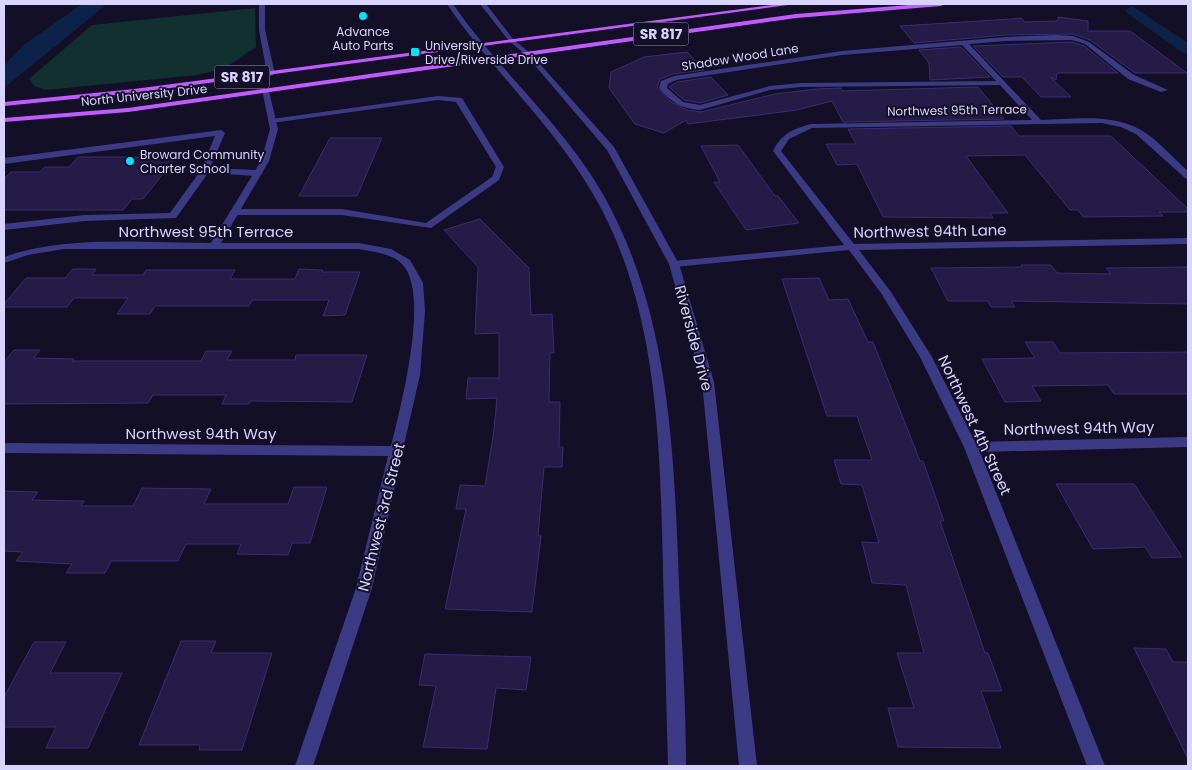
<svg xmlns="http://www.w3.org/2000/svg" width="1192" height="770" viewBox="0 0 1192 770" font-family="Poppins,sans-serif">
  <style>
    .green { fill: #12302f }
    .water { fill: #0c2248 }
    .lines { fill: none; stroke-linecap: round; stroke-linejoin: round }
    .canal { fill: #0c2248; fill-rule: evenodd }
    .building { fill: #241b47; stroke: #3b2d73 }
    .service { fill: #3d3a85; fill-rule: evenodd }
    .minor { fill: #3d3a85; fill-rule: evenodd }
    .tertiary { fill: #3d3a85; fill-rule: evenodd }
    .primary { fill: #c25bff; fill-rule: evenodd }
    .poi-dot { fill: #00e5ff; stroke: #130f26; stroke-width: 2 }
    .labels { text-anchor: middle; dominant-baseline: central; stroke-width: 4; stroke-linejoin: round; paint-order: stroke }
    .far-poi-label { font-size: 12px; fill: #d9d4ff; stroke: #130f26; text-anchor: start }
    .far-street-label { font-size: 12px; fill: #d9d4ff; stroke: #130f26 }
    .shield { fill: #130f26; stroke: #9e99be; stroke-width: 1 }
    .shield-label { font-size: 14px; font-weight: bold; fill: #d9d4ff }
    .street-label { font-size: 15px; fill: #d9d4ff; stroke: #130f26 }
  </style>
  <rect width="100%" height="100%" fill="#130f26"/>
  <polygon class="green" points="255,8 256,47 223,69 197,75 46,90 34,86 29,79 92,25"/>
  <polygon class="water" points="82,4 107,4 4,88 4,65 25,44"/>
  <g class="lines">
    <polygon class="canal" points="1132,6 1188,43 1188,54 1183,53 1127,13 1125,10"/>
  </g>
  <g class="building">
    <polygon points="1058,17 1088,21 1088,31 1130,31 1187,73 1135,73 1090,40 1073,34 1006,35 914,43 900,26 1011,19 1021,18 1025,22 1058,21"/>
    <polygon points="1072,42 1084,46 1118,73 1057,73 1056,80 1050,77 1071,97 1041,97 1022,77 1003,77 973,46"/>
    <polygon points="961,47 990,77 930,80 929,63 919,50"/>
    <polygon points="687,52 704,70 673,74 660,79 657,87 671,102 687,110 701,112 775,94 817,89 841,88 842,91 978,87 1004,119 843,122 832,101 797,110 688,124 686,120 664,133 635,124 609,88 611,72 644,57"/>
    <polygon points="711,77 728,95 700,103 684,100 669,87 677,82"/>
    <polygon points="1011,126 1019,136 1111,136 1188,209 1188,212 1159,212 1163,216 1083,217 1078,210 1070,210 1025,155 966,156 1008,213 990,213 993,218 883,217 857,164 837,165 826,144 856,144 848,129"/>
    <polygon points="330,138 382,138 357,196 299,196"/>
    <polygon points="738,145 775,196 778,196 799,223 746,230 714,182 720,182 701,146"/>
    <polygon points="143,155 178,155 143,199 132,199 123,210 4,210 4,179 11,172 40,172 45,167 69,167 78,157 141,157"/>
    <polygon points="480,219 529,268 531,315 552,314 554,353 550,353 549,402 560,402 559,447 563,447 562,467 544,467 538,536 541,536 532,612 445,609 466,509 456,509 460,485 485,486 494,430 497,398 466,399 468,378 499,378 499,333 475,334 478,267 444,230"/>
    <polygon points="1021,265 1051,265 1057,273 1111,274 1106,268 1188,267 1188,304 1011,301 1015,307 991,307 988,301 948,301 931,268 1022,267"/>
    <polygon points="73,269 96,269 92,275 143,275 146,270 235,270 230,279 295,279 299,269 323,270 322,272 360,272 345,315 323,316 329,300 252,300 249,306 155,306 150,314 117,314 128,298 74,298 67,307 4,307 4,304 26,278 65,278"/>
    <polygon points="819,278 829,300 848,299 868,342 873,342 920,461 923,461 944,521 940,521 985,653 988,653 1002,691 981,691 1001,748 898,747 888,708 914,708 897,653 924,653 906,585 872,583 862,542 879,543 862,485 841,484 834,460 872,460 857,416 827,416 782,279"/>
    <polygon points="1025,342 1053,342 1060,353 1188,352 1188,394 1114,394 1108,385 1032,386 1041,401 1005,402 982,359 1035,358"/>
    <polygon points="14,350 40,350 33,358 74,359 72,361 201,361 206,351 232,351 227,360 295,360 296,355 367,355 352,402 251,401 249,404 222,404 226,395 153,395 148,403 4,404 4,362"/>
    <polygon points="1056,484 1134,484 1182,557 1152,558 1145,547 1093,549"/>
    <polygon points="294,487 327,487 310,543 292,543 288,555 237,554 241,544 186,544 178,561 111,561 105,573 66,573 72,564 16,561 23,552 4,551 4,491 38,492 32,500 84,501 81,506 133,506 142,488 211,489 204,504 288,504"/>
    <polygon points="181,641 216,641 211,653 272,653 242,750 199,750 200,745 139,745"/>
    <polygon points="34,642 66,642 50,673 122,673 88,748 46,748 56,727 4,727 4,697"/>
    <polygon points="1134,648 1166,649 1173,662 1188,662 1188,759"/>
    <polygon points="425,654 531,657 526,690 496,688 487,749 423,747 436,686 419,685"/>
  </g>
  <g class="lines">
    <g class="service">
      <polygon points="259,4 265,4 265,30 275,74 271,76 267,74 259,30"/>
      <polygon points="438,96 462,98 504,167 499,180 431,228 342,215 234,215 229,212 234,209 342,209 426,223 492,177 496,167 456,102 438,100 272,123 268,121 272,119"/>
      <polygon points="221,130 225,133 210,168 258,170 263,173 258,176 208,173 176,218 85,221 4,230 4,224 85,215 170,213 201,170 215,136 4,164 4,158"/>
    </g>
    <g class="minor">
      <path d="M1057,35L1073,36L1089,42L1134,75L1168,90L1161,92L1128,79L1085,44L1072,40L1006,41L969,44L1041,120C1073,119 1112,113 1141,130C1158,140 1173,158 1188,171V179L1185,178L1136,134L1121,127L1102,123L812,128L789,139L781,151L854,244L1188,238V244L859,250L891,292L932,357L975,442L1188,437V447L980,452L1105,766H1087L964,447L920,357L881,293L849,250L674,267L669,264L674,261L844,245L773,151C780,135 794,128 811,124L1032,120L1000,85L801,87L770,90L700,110C681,109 671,102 659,88L661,81L674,76L842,51L1006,37ZM962,45L996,81L801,83L770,86L700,105L683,102L667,88L668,84L676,80L842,55Z"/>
      <path d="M262,89L269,91L278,129L269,161L221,243H359L391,249L410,260L423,283L425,311L420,375L403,449L405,451L402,455L372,588L313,766H295L356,588L388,456L4,453V443L391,446C400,409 431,293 402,264C391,253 373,252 359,249H64L28,255L4,263V257C64,235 146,243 211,243L261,161L270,129Z"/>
    </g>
    <g class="tertiary">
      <path d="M447,4H453C499,71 564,125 604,196C670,314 674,452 679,584C682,644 686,705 686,766H668C666,701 665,636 663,572C660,446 659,306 593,194C553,124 491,70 447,4Z"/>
      <polygon points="480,4 486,4 513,39 530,53 614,147 679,264 714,382 757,766 739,766 702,382 669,264 607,150 526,55 509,41"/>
    </g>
    <g class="primary">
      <polygon points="780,4 795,4 134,93 4,106 4,102 134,89"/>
      <polygon points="921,4 944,4 941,6 796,18 128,112 4,122 4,118 128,108 796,14"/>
    </g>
  </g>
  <g class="poi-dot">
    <circle cx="363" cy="16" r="5"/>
    <rect x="410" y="47" width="10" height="10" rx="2.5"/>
    <circle cx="130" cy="161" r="5"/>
  </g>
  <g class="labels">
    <g class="far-poi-label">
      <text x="363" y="31" text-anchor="middle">Advance<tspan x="363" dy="14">Auto Parts</tspan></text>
      <text x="425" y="45">University<tspan x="425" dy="14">Drive/Riverside Drive</tspan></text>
      <text x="140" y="154">Broward Community<tspan x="140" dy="14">Charter School</tspan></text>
    </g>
    <g class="far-street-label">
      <text transform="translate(740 57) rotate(-9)">Shadow Wood Lane</text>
      <text transform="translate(144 95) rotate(-6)">North University Drive</text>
      <text transform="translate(957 110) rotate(-1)">Northwest 95th Terrace</text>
    </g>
    <g class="shield">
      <rect x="633.5" y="22.5" width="55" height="23" rx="4"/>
      <rect x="214.5" y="65.5" width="55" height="23" rx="4"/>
    </g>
    <g class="shield-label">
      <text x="661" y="34">SR 817</text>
      <text x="242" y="77">SR 817</text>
    </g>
    <g class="street-label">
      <text x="206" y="231">Northwest 95th Terrace</text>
      <text transform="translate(930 231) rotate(-1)">Northwest 94th Lane</text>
      <text transform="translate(694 338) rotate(75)">Riverside Drive</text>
      <text transform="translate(975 425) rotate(65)">Northwest 4th Street</text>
      <text transform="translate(1079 428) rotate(-1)">Northwest 94th Way</text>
      <text x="201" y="433">Northwest 94th Way</text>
      <text transform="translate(381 517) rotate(-76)">Northwest 3rd Street</text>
    </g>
  </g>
  <rect width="1192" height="770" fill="none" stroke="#d9d4ff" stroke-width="10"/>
</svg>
